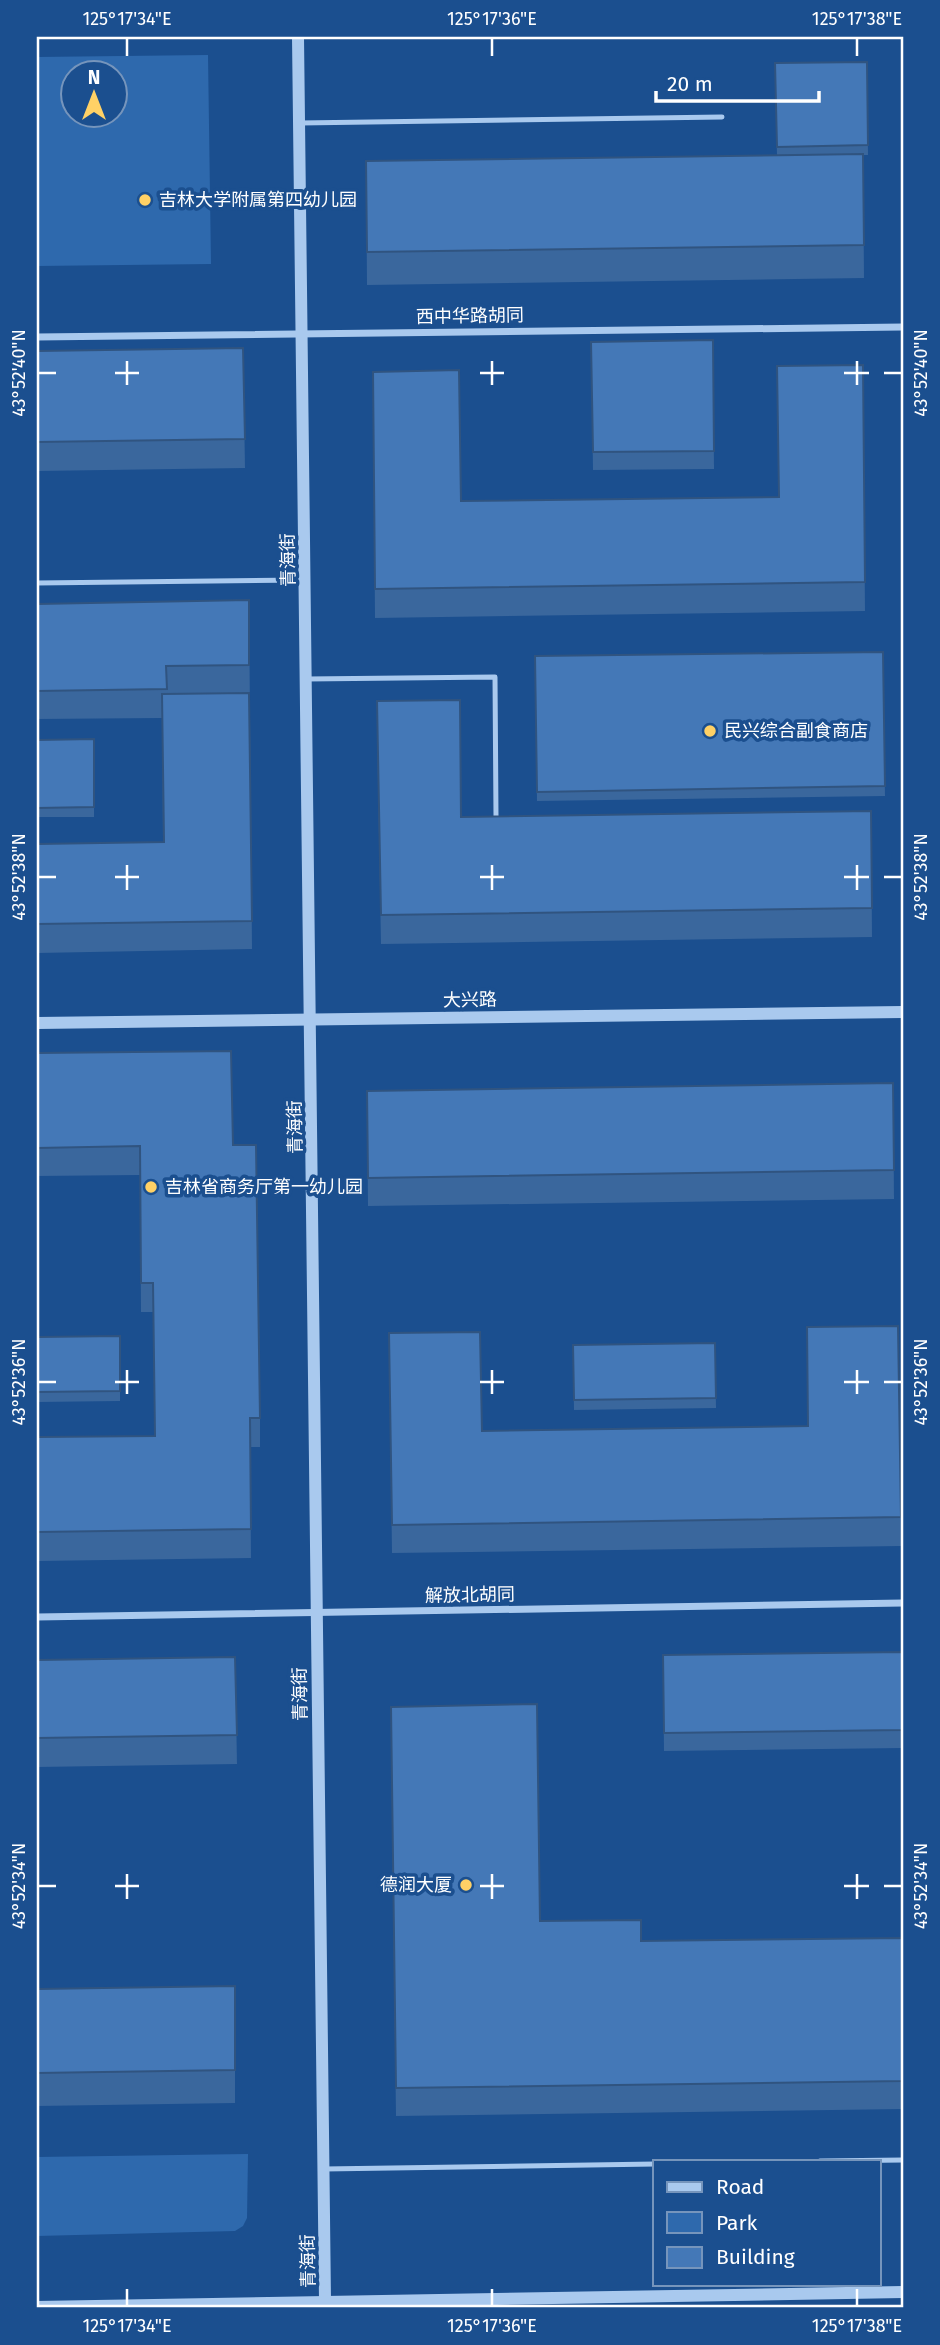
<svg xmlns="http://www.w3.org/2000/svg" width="940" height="2345" viewBox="0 0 940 2345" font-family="'Fira Sans','Noto Sans SC',sans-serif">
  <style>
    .green { fill: #2e69ad; fill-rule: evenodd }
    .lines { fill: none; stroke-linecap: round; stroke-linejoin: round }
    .service { stroke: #a9c9ee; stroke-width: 5 }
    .minor { stroke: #a9c9ee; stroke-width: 7 }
    .tertiary { stroke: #a9c9ee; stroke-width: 12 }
    .wall { fill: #3a679d }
    .building { fill: #4478b7; stroke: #305480; stroke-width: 2 }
    .ticks { fill: none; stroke: #fff; stroke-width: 2.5 }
    .poi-dot { fill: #ffd166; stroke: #1b4f8f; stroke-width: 2.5 }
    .labels { text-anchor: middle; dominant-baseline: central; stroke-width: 7; stroke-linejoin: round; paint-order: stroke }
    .poi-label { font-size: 18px; fill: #fff; stroke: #1b4f8f; text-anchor: start }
    .street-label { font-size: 18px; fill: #fff; stroke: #1b4f8f }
    .neatline { fill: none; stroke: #fff; stroke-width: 2.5 }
    .ticks-label { font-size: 18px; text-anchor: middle; fill: #fff }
  </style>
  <rect width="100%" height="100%" fill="#1b4f8f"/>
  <g class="green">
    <path d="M208,55L211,264L37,266V57ZM74,74H116V116H74Z"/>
    <polygon points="248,2154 247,2218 243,2226 235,2231 37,2236 37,2157"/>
  </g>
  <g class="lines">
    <g class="service">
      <polyline points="300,123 722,117"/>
      <polyline points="37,583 303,580"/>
      <polyline points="307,679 495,677 496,816"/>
      <polyline points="820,2161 903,2160"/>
      <polyline points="324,2169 655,2164"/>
    </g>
    <g class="minor">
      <polyline points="37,337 903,327"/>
      <polyline points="37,1617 903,1603"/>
    </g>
    <g class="tertiary">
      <polyline points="298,37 325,2300"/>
      <polyline points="37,1023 903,1012"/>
      <polyline points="37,2307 903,2292"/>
    </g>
  </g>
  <g class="wall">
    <polygon points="867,62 868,155 863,155 864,278 367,285 366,161 777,156 775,63"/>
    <polygon points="713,340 714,469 593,470 591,342"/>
    <polygon points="243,348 245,468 37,471 37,351"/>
    <polygon points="863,365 865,611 375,618 373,372 461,501 779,497"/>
    <polygon points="249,600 252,949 37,953 37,844 163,842 162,718 37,719 37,604"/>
    <polygon points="883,652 885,796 537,801 535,656"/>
    <polygon points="377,730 461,817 871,811 872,937 381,944"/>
    <polygon points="94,739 94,817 37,817 37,740"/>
    <polygon points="37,1053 233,1145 260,1418 260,1447 250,1447 251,1558 37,1561 37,1437 155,1436 153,1312 141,1312 140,1175 37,1176"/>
    <polygon points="893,1083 894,1199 368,1206 367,1091"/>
    <polygon points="898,1326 901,1546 392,1553 389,1333 482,1431 808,1426"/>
    <polygon points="120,1336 120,1401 37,1402 37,1337"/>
    <polygon points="715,1343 716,1408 574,1410 573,1345"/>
    <polygon points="903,1652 903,1748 664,1751 663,1655"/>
    <polygon points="235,1657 237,1764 37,1767 37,1660"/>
    <polygon points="391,1736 540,1921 641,1941 903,1938 903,2109 396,2116"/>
    <polygon points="235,1986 235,2103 37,2106 37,1989"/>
  </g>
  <g class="building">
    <polygon points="867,62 868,145 777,147 775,63"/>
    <polygon points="863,154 864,245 367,252 366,161"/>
    <polygon points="713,340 714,451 593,452 591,342"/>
    <polygon points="243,348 245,439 37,442 37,351"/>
    <polygon points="863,365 865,582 375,589 373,372 459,370 461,501 779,497 777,366"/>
    <polygon points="249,600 249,665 166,666 167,689 37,691 37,604"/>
    <polygon points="883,652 885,786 537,792 535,656"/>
    <polygon points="249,693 252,921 37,924 37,844 164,842 162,694"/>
    <polygon points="460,700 461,817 871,811 872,908 381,915 377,701"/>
    <polygon points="94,739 94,807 37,808 37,740"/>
    <polygon points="231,1051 233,1145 256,1145 260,1418 250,1418 251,1529 37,1532 37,1437 155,1436 153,1283 141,1283 140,1146 37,1148 37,1053"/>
    <polygon points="893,1083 894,1170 368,1178 367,1091"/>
    <polygon points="898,1326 901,1517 392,1525 389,1333 480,1332 482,1431 808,1426 807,1327"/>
    <polygon points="120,1336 120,1391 37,1392 37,1337"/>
    <polygon points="715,1343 716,1398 574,1400 573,1345"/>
    <polygon points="903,1652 903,1730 664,1733 663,1655"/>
    <polygon points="235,1657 237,1735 37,1738 37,1660"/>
    <polygon points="537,1704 540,1921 641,1920 641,1941 903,1938 903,2081 396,2088 391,1707"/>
    <polygon points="235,1986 235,2070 37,2073 37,1989"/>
  </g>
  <path class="ticks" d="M127,38V56M492,38V56M857,38V56M127,361V385M492,361V385M857,361V385M38,373H56M115,373H139M480,373H504M844,373H869M884,373H902M127,865V890M492,865V890M857,865V890M38,877H56M115,877H139M480,877H504M844,877H869M884,877H902M127,1370V1394M492,1370V1394M857,1370V1394M38,1382H56M115,1382H139M480,1382H504M844,1382H869M884,1382H902M127,1874V1899M492,1874V1899M857,1874V1899M38,1886H56M115,1886H139M480,1886H504M844,1886H869M884,1886H902M127,2289V2306M492,2289V2306M857,2289V2306"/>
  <g class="poi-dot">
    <circle cx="145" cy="200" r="7"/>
    <circle cx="710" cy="731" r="7"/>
    <circle cx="151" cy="1187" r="7"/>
    <circle cx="466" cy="1885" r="7"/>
  </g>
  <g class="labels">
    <g class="poi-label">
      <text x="159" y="200">吉林大学附属第四幼儿园</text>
      <text x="724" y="731">民兴综合副食商店</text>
      <text x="165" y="1187">吉林省商务厅第一幼儿园</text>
      <text x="452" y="1885" text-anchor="end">德润大厦</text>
    </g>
    <g class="street-label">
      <text transform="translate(470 316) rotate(-1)">西中华路胡同</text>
      <text transform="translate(288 560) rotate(-91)">青海街</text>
      <text transform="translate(470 1000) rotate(-1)">大兴路</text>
      <text transform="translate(295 1127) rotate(-91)">青海街</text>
      <text transform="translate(470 1595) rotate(-1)">解放北胡同</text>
      <text transform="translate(300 1694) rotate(-91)">青海街</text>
      <text transform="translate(308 2261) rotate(-91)">青海街</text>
    </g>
  </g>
  <rect width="940" height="2345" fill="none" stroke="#1b4f8f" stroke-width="77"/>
  <rect x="653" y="2160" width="228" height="126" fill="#1b4f8f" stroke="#7695bc" stroke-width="2"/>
  <rect x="667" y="2182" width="35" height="10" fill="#a9c9ee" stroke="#7695bc" stroke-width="2"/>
  <text x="716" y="2194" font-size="21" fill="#ffffff">Road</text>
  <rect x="667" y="2212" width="35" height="21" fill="#2e69ad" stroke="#7695bc" stroke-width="2"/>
  <text x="716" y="2230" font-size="21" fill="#ffffff">Park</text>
  <rect x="667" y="2247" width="35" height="21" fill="#4478b7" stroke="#7695bc" stroke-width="2"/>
  <text x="716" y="2264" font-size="21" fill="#ffffff">Building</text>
  <g transform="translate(94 94)"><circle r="33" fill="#1b4f8f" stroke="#7695bc" stroke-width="2"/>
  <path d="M0-5L12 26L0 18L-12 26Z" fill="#ffd166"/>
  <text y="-10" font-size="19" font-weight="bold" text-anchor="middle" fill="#ffffff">N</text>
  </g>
  <path d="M656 91v10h163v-10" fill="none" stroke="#ffffff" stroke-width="3.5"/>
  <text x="667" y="91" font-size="21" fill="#ffffff" stroke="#1b4f8f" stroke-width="5" paint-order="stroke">20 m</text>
  <rect x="38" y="38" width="864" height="2268" class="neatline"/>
  <g class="ticks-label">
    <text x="127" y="25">125°17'34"E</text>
    <text x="492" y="25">125°17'36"E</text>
    <text x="857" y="25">125°17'38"E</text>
    <text transform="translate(19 373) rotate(-90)" y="6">43°52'40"N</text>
    <text transform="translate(921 373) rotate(-90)" y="6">43°52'40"N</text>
    <text transform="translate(19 877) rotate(-90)" y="6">43°52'38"N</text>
    <text transform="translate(921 877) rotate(-90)" y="6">43°52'38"N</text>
    <text transform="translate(19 1382) rotate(-90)" y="6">43°52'36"N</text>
    <text transform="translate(921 1382) rotate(-90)" y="6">43°52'36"N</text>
    <text transform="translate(19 1886) rotate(-90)" y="6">43°52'34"N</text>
    <text transform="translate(921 1886) rotate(-90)" y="6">43°52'34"N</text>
    <text x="127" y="2332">125°17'34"E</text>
    <text x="492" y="2332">125°17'36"E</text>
    <text x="857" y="2332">125°17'38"E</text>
  </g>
</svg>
